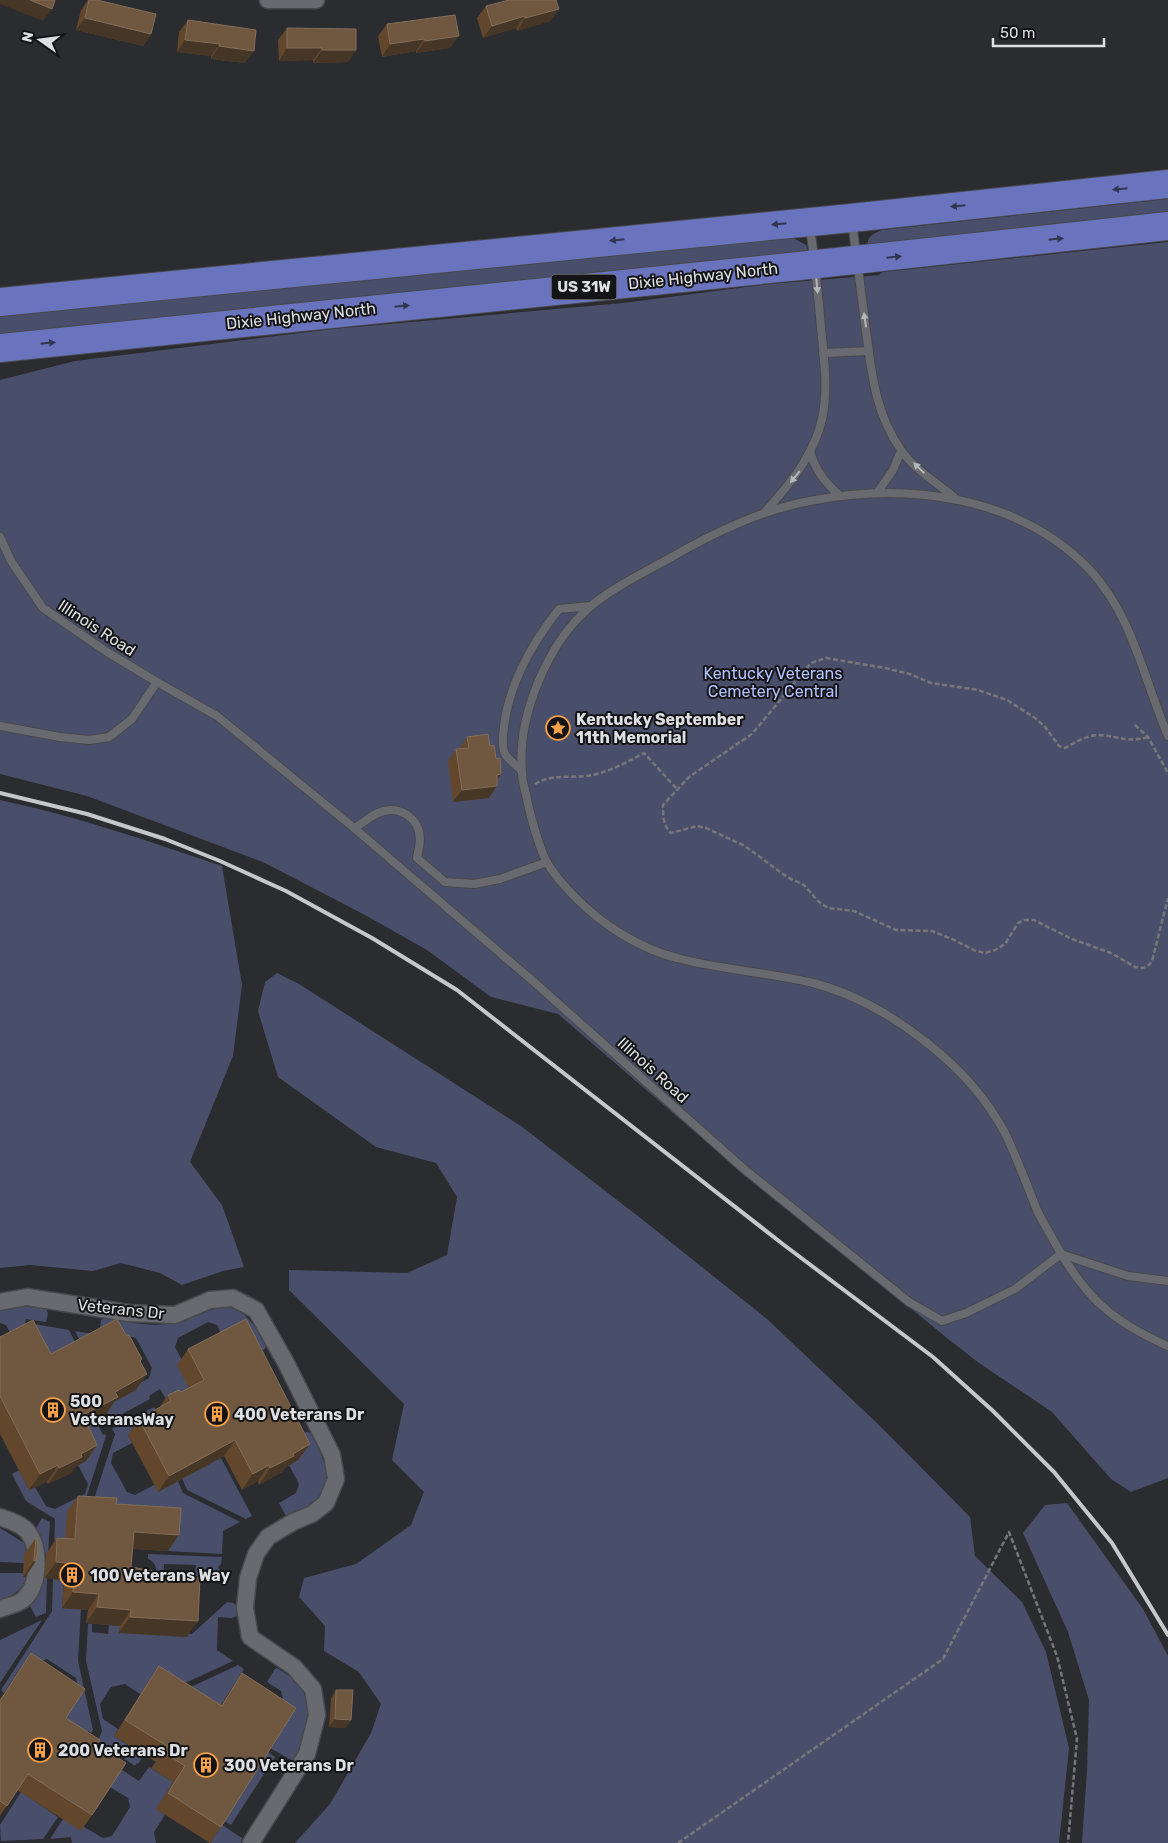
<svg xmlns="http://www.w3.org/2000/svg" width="1168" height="1843" viewBox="0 0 1168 1843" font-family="Rubik,sans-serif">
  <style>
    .green { fill: #494f6a }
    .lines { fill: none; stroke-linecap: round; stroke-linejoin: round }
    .service-casing { stroke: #48494d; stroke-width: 10 }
    .minor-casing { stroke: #48494d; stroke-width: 19 }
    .trunk-casing { stroke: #48494d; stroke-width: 30 }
    .path { stroke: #76777b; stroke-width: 2.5; stroke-dasharray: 5 2.5; stroke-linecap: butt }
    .service { stroke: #696a70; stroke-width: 8 }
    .minor { stroke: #696a70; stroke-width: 16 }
    .trunk { stroke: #6a74be; stroke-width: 28 }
    .rail { stroke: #c6c7ca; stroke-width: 4 }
    .wall { fill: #62472d }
    .shaded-wall { fill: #463626 }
    .building { fill: #705840; stroke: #816d5a }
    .oneway { fill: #323651 }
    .oneway2 { fill: #b5b6ba }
    .labels { text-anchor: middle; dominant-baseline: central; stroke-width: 4; stroke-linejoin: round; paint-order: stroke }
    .shield { fill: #141416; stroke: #a1a2a5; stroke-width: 1 }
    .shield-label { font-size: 15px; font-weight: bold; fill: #dedfe2 }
    .street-label { font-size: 16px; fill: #dedfe2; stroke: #141416 }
    .park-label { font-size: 16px; fill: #b3c0fe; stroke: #141416 }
    .poi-label { font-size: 16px; font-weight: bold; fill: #dedfe2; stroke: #141416; text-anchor: start }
  </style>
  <rect width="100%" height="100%" fill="#2a2c30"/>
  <g class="green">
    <path d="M1168,199V215L868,247C866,236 873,234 882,230Z"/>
    <polygon points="786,234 806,245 808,250 807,253 0,338 0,316"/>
    <polygon points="1168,242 1168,1478 1131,1492 1111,1479 1052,1412 979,1363 947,1338 694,1131 558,1014 491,997 427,950 365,915 265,863 87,796 0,774 0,380 75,361 333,329 623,303 770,284 879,275 883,272"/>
    <path d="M0,800C76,816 148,841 222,866L242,985L233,1056L190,1162L222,1205L244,1267L223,1271L182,1285L160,1273L121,1263L93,1271L30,1265L0,1268Z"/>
    <polygon points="277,973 299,984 521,1126 643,1220 767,1319 881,1427 970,1517 975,1556 1022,1602 1046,1652 1069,1748 1059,1843 295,1843 330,1804 371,1733 381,1704 359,1672 324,1651 325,1626 299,1597 304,1578 356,1564 411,1525 424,1492 392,1460 404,1404 289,1290 289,1270 407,1273 447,1255 457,1197 436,1163 376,1147 278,1077 258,1011 265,982"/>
    <polygon points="23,1306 46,1309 48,1313 46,1322 26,1319 22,1337 14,1340 6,1325 0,1323 0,1311 9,1307"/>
    <path d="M226,1307C248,1310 256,1329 266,1346L265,1349L247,1359L224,1340L217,1325L208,1322L178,1338L175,1347L183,1362L193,1396L167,1401L160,1389L149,1396L150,1399L111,1420L104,1408L134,1386L149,1378L152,1368L136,1338L127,1336L82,1345L75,1331L99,1335L101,1320L104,1318C128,1322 157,1329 182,1321C198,1316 209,1308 226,1307Z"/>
    <polygon points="29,1323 69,1330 79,1350 40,1371"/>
    <polygon points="154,1407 160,1417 128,1435 132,1443 113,1453 111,1463 127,1492 135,1495 154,1485 178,1481 183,1493 240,1522 223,1531 222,1554 168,1551 169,1524 94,1499 115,1434 112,1429"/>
    <polygon points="95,1419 103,1435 105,1434 106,1436 86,1498 63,1555 54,1555 55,1519 26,1501 12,1474 19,1470 29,1490 35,1487 46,1506 55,1509 85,1494 88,1484 78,1465 85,1461 71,1431"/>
    <path d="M306,1432L311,1433C323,1457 339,1486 309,1506C303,1510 296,1513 289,1517L286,1516L279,1503L296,1493L299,1484L289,1465L298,1460L294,1438Z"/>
    <polygon points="221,1458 252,1516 246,1519 187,1490 182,1478"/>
    <polygon points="1067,1503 1143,1609 1168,1656 1168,1843 1082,1843 1087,1771 1089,1700 1068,1632 1023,1533 1045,1505"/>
    <polygon points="42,1518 50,1522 48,1555 45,1554 43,1542 35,1530"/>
    <polygon points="0,1528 24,1543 27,1554 24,1554 24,1563 0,1562"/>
    <path d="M148,1554L222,1557L221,1564L218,1567L223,1576L219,1579L202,1581V1577L195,1576L196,1565L164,1564L163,1586L201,1589L191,1598H189V1594L149,1592L148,1588L120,1583L127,1584L128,1580C133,1581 137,1586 143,1585C159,1584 161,1564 148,1559Z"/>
    <path d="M0,1573H23V1577H26C23,1591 12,1595 0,1601Z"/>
    <polygon points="42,1578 47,1578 46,1613 36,1617 30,1606 40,1592"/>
    <polygon points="53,1579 64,1580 62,1608 81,1609 78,1661 93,1730 91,1733 88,1731 77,1749 55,1734 78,1686 76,1678 47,1659 19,1670 4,1693 1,1690 52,1611"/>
    <polygon points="227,1602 233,1603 236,1605 237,1616 232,1618 218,1617 217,1650 233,1661 172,1689 140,1694 125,1684 111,1687 100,1704 103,1719 118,1729 114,1736 144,1755 138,1764 137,1763 135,1766 98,1741 102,1731 86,1661 88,1624 92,1624 92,1632 108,1634 109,1625 120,1626 119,1633 192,1634"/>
    <polygon points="42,1620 0,1683 0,1640"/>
    <polygon points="238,1665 244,1669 210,1722 176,1694"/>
    <path d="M277,1668C285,1673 294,1678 299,1685C315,1706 306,1741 293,1761L270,1748L284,1705L281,1691L267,1682L275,1669Z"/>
    <polygon points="92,1750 139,1781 149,1767 173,1782 157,1809 165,1815 154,1832 156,1843 72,1843 71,1837 50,1839 63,1819 84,1827 103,1838 112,1836 130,1807 128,1798 110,1787"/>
    <polygon points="268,1752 275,1757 231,1825 224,1821"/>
    <polygon points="21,1792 58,1817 43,1839 1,1841 0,1825"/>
    <polygon points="222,1825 242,1838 241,1843 210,1843"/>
  </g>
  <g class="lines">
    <g class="service-casing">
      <g id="service">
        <path d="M852,221C856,255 861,289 865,323C871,368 874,412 901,450C914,469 937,483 955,498"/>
        <polyline points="823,353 868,351"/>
        <path d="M810,452C817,473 825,482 840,496"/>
        <polyline points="877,493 893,470 901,451"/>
        <path d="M765,512C787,487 808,463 819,430C830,397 824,361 821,327C818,294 815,261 810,228"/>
        <polyline points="0,537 11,561 43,608 107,652 157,682"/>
        <polyline points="0,726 60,737 89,740 109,737 132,719 157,682 217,716 354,828 534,982 744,1169 909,1302 942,1321 966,1313 1015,1289 1061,1254 1128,1276 1168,1281"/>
        <path d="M1168,736C1144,680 1133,616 1090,570C1020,497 911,482 815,500C763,509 715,532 670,558C643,573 614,587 591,606C548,642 517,716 522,772C522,781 525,790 527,799C530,815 539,846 546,861C553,873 565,887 575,897C601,924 640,949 677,958C721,970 768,972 813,983C856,994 893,1016 927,1043C958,1067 986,1098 1005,1133C1017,1158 1027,1185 1037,1210C1042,1221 1049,1232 1055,1243C1085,1297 1111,1321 1168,1346"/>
        <path d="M521,770C516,765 509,760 505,754C502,749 503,741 503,735C507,687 530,646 559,609L591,606"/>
        <path d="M354,828C362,824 369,817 378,813C398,804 419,817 420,839C420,845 418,852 417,858L445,882L474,884L500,879L547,862"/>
      </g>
    </g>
    <g class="minor-casing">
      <g id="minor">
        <polyline points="268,0 316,0"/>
        <polyline points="0,1302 27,1297 128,1313 175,1315 210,1300 233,1298 256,1310 286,1363 332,1455 336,1479 326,1503 312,1514 293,1522 268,1537 256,1554 248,1578 245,1608 250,1637 294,1667 313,1689 317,1715 307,1754 251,1843"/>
        <path d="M0,1517C8,1520 22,1524 28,1532C40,1548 40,1583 25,1598C20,1604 7,1606 0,1609"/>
      </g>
    </g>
    <g class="trunk-casing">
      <g id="trunk">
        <polyline points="0,302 851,218 1168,184"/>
        <path d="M0,348C389,307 779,270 1168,226"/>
      </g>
    </g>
    <g class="path">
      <polyline points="1135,725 1148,737 1168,773"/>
      <path d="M1148,737C1130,743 1117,736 1099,735C1087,735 1076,742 1065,748L1059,746L1046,728L1035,718L1007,700L978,690L931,683L910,674L885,668L826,658L811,663L752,734L689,777L663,805C663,815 663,826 671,833L697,826L706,828L745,846L787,877L804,885L819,902L828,908L854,911L896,930L932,931L952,939L976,951L985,953L995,950L1005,944L1018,923L1025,920H1034L1072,939L1111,953L1135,967L1143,968L1149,965L1152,961L1168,898"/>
      <path d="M535,784C551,774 567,778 585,776C606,774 625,763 644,753L677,789"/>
      <polyline points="678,1843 943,1659 1009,1532 1057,1656 1077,1739 1068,1843"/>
    </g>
    <use href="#service" class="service"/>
    <use href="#minor" class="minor"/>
    <use href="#trunk" class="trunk"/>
    <polyline class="rail" points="0,793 87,814 165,839 220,861 286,891 372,938 457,990 784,1245 933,1357 993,1411 1054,1472 1112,1543 1168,1635"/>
  </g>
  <g class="wall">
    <polygon points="88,0 97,0 151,34 143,46 76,30 81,10"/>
    <polygon points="486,6 559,9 550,21 517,31 516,28 483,38 477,18"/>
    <polygon points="188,20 245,63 211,59 211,56 177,52 179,32"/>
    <polygon points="387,24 450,48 416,53 416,51 382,57 378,36"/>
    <polygon points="287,28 356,50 348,62 313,63 313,60 279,61 278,40"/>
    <polygon points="467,737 490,746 496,759 501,774 497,780 489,798 453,802 448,761 456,749 459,749"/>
    <polygon points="126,1335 142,1359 140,1361 136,1390 114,1402 107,1413 87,1424 97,1445 86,1461 75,1467 71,1473 48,1484 47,1482 29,1490 0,1434 0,1337 51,1354"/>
    <polygon points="188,1349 310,1444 298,1460 286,1467 282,1472 259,1485 258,1481 242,1490 224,1456 158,1492 128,1435 139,1419 159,1408 168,1395 181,1392 189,1388 177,1365"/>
    <polygon points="78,1496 116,1504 168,1551 133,1549 131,1567 160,1576 187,1637 119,1633 120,1626 86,1623 88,1610 62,1608 64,1580 45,1578 46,1554 57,1538 65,1539 67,1512"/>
    <polygon points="36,1538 36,1561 25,1577 23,1577 24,1554"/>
    <polygon points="31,1653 66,1718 97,1744 92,1815 81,1831 17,1790 0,1816 0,1699"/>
    <polygon points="159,1666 221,1705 242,1673 221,1827 210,1843 156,1809 173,1782 151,1768 156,1762 114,1736 148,1682"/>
    <polygon points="336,1690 351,1720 345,1728 329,1727 331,1698"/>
  </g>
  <g class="shaded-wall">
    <polygon points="0,0 30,0 52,9 43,21 0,4"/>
    <polygon points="559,9 550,21 517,31 525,18"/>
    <polygon points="525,16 516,28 483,38 492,26"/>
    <polygon points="85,18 151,34 143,46 76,30"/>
    <polygon points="459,36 450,48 416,53 425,41"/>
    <polygon points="424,39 416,51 382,57 390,44"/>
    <polygon points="185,40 220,44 211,56 177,52"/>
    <polygon points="219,46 254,51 245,63 211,59"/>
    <polygon points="287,48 322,48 313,60 279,61"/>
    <polygon points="322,50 356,50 348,62 313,63"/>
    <polygon points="501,774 493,786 497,786 489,798 453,802 462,790"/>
    <polygon points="147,1374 136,1390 114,1402 107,1413 71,1431 83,1415 115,1392"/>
    <polygon points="235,1440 224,1456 158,1492 169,1476"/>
    <polygon points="310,1444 298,1460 286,1467 282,1472 259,1485 270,1468"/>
    <polygon points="97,1445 86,1461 75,1467 71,1473 48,1484 59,1468 81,1454"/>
    <polygon points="58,1465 47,1482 29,1490 40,1474"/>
    <polygon points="269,1465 258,1481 242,1490 253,1474"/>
    <polygon points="134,1532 179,1535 168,1551 123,1548"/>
    <polygon points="34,1561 36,1561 25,1577 23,1577"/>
    <polygon points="56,1562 75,1564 64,1580 45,1578"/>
    <polygon points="73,1592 99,1594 88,1610 62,1608"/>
    <polygon points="97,1607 131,1610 120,1626 86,1623"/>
    <polygon points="130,1617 198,1621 187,1637 119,1633"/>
    <polygon points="335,1719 351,1720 345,1728 329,1727"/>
  </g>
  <g class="building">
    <polygon points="30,0 55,0 52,9"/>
    <polygon points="89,0 97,0 156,14 151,34 85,18"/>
    <polygon points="509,0 556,0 559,9 525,18 525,16 492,26 486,6"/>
    <polygon points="455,15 459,36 425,41 424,39 390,44 387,24"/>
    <polygon points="188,20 256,30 254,51 219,46 220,44 185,40"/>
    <polygon points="287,28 356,29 356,50 322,50 322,48 287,48"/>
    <polygon points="488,734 490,746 494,745 496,759 500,758 501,774 497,775 497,786 462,790 456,749 469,748 467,737"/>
    <polygon points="117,1319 126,1335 129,1335 142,1359 140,1361 147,1374 115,1392 118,1397 83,1415 97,1445 81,1454 82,1457 59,1468 58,1465 40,1474 0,1396 0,1337 33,1320 51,1354"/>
    <polygon points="246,1319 310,1444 293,1454 294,1456 270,1468 269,1465 253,1474 235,1440 169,1476 139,1419 171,1401 168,1395 179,1390 181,1392 204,1380 188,1349"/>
    <polygon points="78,1496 117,1498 116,1504 181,1508 179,1535 134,1532 131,1567 160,1572 160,1576 200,1578 198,1621 130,1617 131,1610 97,1607 99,1594 73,1592 75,1564 56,1562 57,1538 75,1539"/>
    <polygon points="36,1538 37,1538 38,1549 36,1561 34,1561"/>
    <polygon points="31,1653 85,1689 66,1718 100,1740 97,1744 126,1763 92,1815 28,1774 7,1806 0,1801 0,1701"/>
    <polygon points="159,1666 222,1706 242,1673 296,1708 221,1827 168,1793 185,1766 163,1752 167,1746 125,1720"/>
    <polygon points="336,1690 353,1690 351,1720 335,1719"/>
  </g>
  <defs><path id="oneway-solid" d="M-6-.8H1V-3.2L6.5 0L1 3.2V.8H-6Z" transform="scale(1.25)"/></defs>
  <g class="oneway">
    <use href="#oneway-solid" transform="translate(1120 189) rotate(174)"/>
    <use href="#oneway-solid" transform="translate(958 206) rotate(174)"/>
    <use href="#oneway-solid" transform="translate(779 224) rotate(174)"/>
    <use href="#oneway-solid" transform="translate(1056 239) rotate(-6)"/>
    <use href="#oneway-solid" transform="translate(617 240) rotate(174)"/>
    <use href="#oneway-solid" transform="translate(894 257) rotate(-6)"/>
    <use href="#oneway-solid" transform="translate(402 306) rotate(-6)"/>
    <use href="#oneway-solid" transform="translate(48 343) rotate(-6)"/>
  </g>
  <g class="oneway2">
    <use href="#oneway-solid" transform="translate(817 286) rotate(85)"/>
    <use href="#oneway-solid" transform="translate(865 320) rotate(-98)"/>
    <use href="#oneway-solid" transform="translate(919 468) rotate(-136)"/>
    <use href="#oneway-solid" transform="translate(795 477) rotate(129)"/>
  </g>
  <defs>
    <g id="sight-ring" transform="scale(1.25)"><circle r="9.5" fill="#141416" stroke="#f7a148" stroke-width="1.5"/><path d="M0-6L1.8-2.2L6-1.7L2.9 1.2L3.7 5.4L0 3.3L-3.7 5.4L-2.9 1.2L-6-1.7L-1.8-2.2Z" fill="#f7a148"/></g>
    <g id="building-ring" transform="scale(1.25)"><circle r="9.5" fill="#141416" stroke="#f7a148" stroke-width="1.5"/><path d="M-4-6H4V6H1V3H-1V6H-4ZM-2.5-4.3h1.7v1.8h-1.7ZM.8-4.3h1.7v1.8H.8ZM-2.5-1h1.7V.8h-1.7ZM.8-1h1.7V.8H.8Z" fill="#f7a148"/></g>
  </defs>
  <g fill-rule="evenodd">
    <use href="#sight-ring" x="558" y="728"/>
    <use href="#building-ring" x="53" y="1410"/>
    <use href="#building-ring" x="217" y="1414"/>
    <use href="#building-ring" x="72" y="1575"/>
    <use href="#building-ring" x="40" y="1750"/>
    <use href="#building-ring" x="206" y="1765"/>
  </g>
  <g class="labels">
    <rect class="shield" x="551.5" y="274.5" width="65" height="25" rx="4"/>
    <g class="shield-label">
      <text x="584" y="287">US 31W</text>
    </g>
    <g class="street-label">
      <text transform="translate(703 276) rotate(-6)">Dixie Highway North</text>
      <text transform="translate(301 316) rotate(-6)">Dixie Highway North</text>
      <text transform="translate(97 628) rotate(33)">lllinois Road</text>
      <text transform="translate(653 1070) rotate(42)">Illinois Road</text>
      <text transform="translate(121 1309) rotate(6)">Veterans Dr</text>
    </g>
    <g class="park-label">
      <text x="773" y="673">Kentucky Veterans<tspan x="773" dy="18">Cemetery Central</tspan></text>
    </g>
    <g class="poi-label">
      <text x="576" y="719">Kentucky September<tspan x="576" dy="18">11th Memorial</tspan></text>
      <text x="70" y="1401">500<tspan x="70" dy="18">VeteransWay</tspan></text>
      <text x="234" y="1414">400 Veterans Dr</text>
      <text x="90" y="1575">100 Veterans Way</text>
      <text x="58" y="1750">200 Veterans Dr</text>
      <text x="224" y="1765">300 Veterans Dr</text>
    </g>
  </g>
  <g transform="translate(40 40) rotate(284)" stroke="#141416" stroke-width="4" paint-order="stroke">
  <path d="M0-4L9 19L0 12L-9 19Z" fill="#dedfe2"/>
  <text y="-8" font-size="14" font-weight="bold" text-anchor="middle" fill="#dedfe2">N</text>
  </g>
  <path d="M993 38v8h111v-8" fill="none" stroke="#dedfe2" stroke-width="2.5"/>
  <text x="1000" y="38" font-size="15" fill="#dedfe2" stroke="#141416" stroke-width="4" paint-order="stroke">50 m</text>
</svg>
